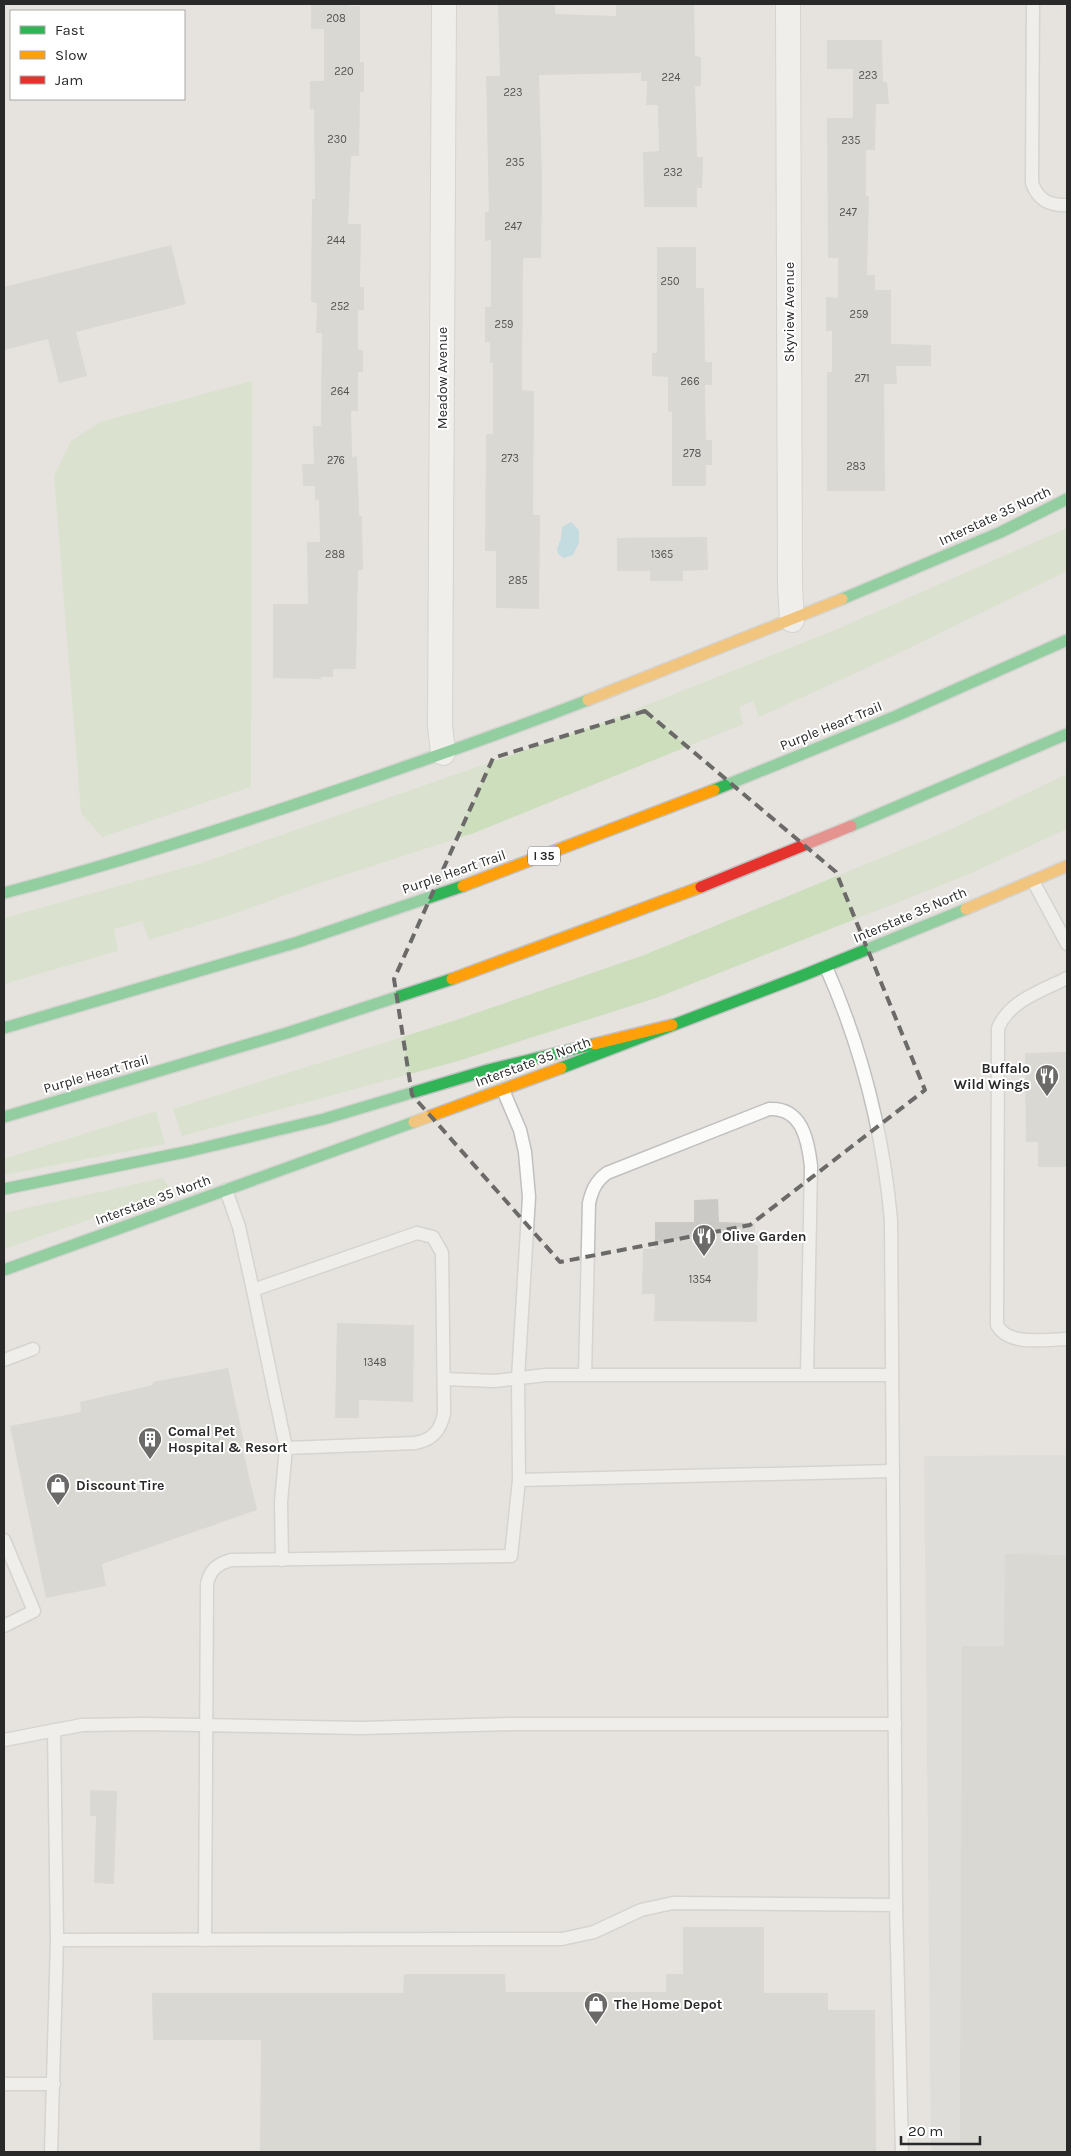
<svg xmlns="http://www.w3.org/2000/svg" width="1071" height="2156" viewBox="0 0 1071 2156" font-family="Karla,sans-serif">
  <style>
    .industrial { fill: #d7d4d6 }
    .green { fill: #ccdebc }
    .water { fill: #9bd2e0 }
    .building { fill: #cbc9c6 }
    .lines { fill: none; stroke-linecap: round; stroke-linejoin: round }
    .lane-casing { stroke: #c1c0c0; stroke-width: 15 }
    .street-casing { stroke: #c1c0c0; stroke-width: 26 }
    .fast-casing { stroke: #c1c0c0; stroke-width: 14 }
    .slow-casing { stroke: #c1c0c0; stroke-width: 14 }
    .jam-casing { stroke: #c1c0c0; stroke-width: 14 }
    .lane { stroke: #fbfbfa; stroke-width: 12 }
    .street { stroke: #fbfbfa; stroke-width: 24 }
    .fast { stroke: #30b455; stroke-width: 11 }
    .slow { stroke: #ff9f0a; stroke-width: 11 }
    .jam { stroke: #e5322d; stroke-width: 11 }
    .marked { fill: none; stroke: #6b6a69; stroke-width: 4; stroke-dasharray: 10 6; stroke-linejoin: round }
    .labels { text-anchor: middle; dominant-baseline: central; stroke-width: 4; stroke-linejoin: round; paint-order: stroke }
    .number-label { font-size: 11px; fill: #535352 }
    .shield { fill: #fff; stroke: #696969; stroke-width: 1 }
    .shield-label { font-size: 12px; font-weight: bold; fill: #292929 }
    .street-label { font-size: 14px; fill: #292929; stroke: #fff }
    .poi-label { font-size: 14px; font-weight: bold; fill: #292929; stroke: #fff; text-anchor: start }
  </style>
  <rect width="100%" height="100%" fill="#e6e3df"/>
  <polygon class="industrial" points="1067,1455 1067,2152 931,2152 924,1456"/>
  <g class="green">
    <polygon points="252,381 251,787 102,837 81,813 54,476 71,441 100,422"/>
    <polygon points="1067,528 1067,571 895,655 759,717 753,701 739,707 743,724 474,833 314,885 227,916 149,940 142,921 114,929 118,951 4,984 4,918 201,863 586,729 835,630"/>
    <polygon points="1067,774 1067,829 967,875 656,998 458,1061 182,1136 173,1109 453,1021 644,955 949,830"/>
    <polygon points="156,1111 165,1144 4,1175 4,1159"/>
    <polygon points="163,1178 172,1191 4,1249 4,1213"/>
  </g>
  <polygon class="water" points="571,522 579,530 579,543 573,555 564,558 558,554 557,549 561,538 562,527"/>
  <g class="building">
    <polygon points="311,4 349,4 349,6 360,6 360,62 364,62 364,92 360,92 359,156 351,156 348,224 361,224 360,287 364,287 364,310 358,310 358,350 363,350 363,372 358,372 358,411 351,411 352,457 357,456 359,516 362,516 363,570 358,570 356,669 333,669 333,677 321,677 321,679 273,678 273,604 308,604 307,542 320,542 319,500 315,500 315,486 303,486 302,464 314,464 313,426 321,426 322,333 316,333 317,303 311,302 312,199 315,199 314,109 310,109 310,81 324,81 324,29 311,29"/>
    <polygon points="498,4 555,4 555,14 616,16 616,4 694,4 695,56 701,57 701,86 695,86 697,157 703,157 702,188 697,188 697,207 644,207 643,152 659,151 658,105 646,105 647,81 641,81 641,73 539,75 542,181 541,258 523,258 522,390 534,391 533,515 540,515 539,609 496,608 496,551 485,551 486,434 493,434 493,363 490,363 490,342 485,342 485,307 491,307 491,240 485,241 485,212 489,212 486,76 500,76"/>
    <polygon points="827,40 882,40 883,82 887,82 889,104 876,104 875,150 866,150 866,196 869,196 867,275 875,275 875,290 891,290 891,344 931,345 931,366 896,366 897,384 884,384 885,491 827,491 827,372 832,372 832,331 826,331 826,297 838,298 838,258 828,258 827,118 853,118 853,69 827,69"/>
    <polygon points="171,245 186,304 76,332 87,376 59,383 48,339 4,350 4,287"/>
    <polygon points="657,247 696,247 696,288 704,288 705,362 712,362 712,385 705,385 706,440 712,440 712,465 706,465 706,486 672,486 672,412 668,411 668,377 652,376 652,353 657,353"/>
    <polygon points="707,537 708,570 683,571 683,581 650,581 650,571 617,571 617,538"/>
    <polygon points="1067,1052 1067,1167 1038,1167 1038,1142 1026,1142 1025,1053"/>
    <polygon points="718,1199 719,1222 755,1223 755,1245 758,1245 757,1322 654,1321 655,1294 642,1294 643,1249 655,1249 655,1222 694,1222 694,1200"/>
    <polygon points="337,1323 414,1325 413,1402 359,1400 359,1418 335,1418"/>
    <polygon points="228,1368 244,1442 241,1442 257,1510 102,1564 106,1586 46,1598 10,1426 81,1412 80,1402 153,1385 153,1382"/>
    <polygon points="1005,1554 1067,1555 1067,2152 960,2152 962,1646 1004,1646"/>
    <polygon points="90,1790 117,1791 114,1884 94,1883 96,1816 90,1816"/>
    <polygon points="683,1927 764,1927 764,1993 828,1993 828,2010 875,2010 876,2152 260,2152 261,2040 153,2040 152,1993 403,1993 404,1974 505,1974 506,1992 666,1992 666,1974 683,1974"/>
  </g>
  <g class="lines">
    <g class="lane-casing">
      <g id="lane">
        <path d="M1033,4L1032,183C1038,200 1049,206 1067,205"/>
        <polyline points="1033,881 1067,944"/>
        <path d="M826,967C861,1046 883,1133 891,1220L896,1905L902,2152"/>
        <path d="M1067,978C1042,991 1010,1000 998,1028L997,1325C1009,1347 1046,1339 1067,1339"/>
        <polyline points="226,1190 239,1227 253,1290 286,1448 281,1502 282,1560"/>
        <path d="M253,1290L417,1233L433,1237L442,1253L444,1413C441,1430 433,1440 415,1443L286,1448"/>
        <polyline points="4,1360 33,1349"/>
        <path d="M585,1375L589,1203C592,1190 596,1181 607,1173L769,1109C802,1107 808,1140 811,1166L807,1375"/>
        <polyline points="444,1379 495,1381 545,1375 892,1375"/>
        <polyline points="519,1480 893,1471"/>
        <polyline points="4,1540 34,1611 4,1626"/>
        <polyline points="4,1740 82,1725 143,1724 361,1728 513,1724 895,1724"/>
        <polyline points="57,1940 562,1939 594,1932 641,1910 673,1903 896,1905"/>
        <path d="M205,1940L207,1584C210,1570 217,1564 231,1560L511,1556L519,1480L518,1378L529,1197L525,1152L520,1130L503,1090"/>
        <polyline points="4,2084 54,2084"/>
        <polyline points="51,2152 57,1940 54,1730"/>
      </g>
    </g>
    <g class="street-casing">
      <g id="street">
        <polyline points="788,4 790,586 792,620"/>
        <polyline points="443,753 440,725 444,4"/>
      </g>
    </g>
    <g class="fast-casing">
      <g id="fast">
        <polyline points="842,599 1001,532 1067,499"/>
        <polyline points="714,790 896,716 1067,640"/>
        <polyline points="851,826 1067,734"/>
        <path d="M4,893C126,861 245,822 364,781C439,755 514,729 588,700"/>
        <polyline points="4,1028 298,942 463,886"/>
        <polyline points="561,1068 804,975 966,909"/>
        <polyline points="4,1117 290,1032 452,979"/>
        <polyline points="4,1189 190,1151 324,1119 488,1070 595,1044"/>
        <polyline points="4,1270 414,1122"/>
      </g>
    </g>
    <g class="slow-casing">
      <g id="slow">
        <polyline points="588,700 842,599"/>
        <polyline points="463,886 714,790"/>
        <polyline points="966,909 1067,866"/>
        <polyline points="452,979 701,887"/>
        <polyline points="595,1044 672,1025"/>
        <polyline points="414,1122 561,1068"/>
      </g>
    </g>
    <g class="jam-casing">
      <polyline id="jam" points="701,887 851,826"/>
    </g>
    <use href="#lane" class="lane"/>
    <use href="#street" class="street"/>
    <use href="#fast" class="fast"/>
    <use href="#slow" class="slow"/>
    <use href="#jam" class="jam"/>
  </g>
  <path d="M0 0H1071V2156H0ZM645,711L836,872L925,1090L750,1225L560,1262L412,1095L394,979L493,758Z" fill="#e6e3df" fill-opacity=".55" fill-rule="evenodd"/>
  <path class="marked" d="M645,711L836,872L925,1090L750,1225L560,1262L412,1095L394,979L493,758Z"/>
  <defs>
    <g id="restaurant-pin" transform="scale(1.25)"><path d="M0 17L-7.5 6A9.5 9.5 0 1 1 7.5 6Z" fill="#6b6a69" stroke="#fff"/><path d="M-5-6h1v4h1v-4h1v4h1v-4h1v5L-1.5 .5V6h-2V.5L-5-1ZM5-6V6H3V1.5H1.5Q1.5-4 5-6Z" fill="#fff"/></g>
    <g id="building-pin" transform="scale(1.25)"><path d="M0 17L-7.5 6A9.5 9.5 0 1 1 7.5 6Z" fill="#6b6a69" stroke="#fff"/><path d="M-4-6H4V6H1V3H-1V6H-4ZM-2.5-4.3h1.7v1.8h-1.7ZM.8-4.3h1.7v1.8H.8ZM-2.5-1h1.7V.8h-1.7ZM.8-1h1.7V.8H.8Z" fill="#fff"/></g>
    <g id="shop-pin" transform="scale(1.25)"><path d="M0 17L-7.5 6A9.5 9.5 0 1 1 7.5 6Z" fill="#6b6a69" stroke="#fff"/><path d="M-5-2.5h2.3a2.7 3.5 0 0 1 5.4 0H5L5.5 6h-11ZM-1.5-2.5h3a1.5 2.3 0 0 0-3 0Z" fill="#fff"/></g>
  </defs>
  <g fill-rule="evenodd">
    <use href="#restaurant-pin" x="1047" y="1076"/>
    <use href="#restaurant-pin" x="704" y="1236"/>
    <use href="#building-pin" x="150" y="1439"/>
    <use href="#shop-pin" x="58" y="1485"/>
    <use href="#shop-pin" x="596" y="2004"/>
  </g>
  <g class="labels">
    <g class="number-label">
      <text x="336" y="18">208</text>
      <text x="344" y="71">220</text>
      <text x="868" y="75">223</text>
      <text x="671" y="77">224</text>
      <text x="513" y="92">223</text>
      <text x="337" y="139">230</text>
      <text x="851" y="140">235</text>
      <text x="515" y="162">235</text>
      <text x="673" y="172">232</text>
      <text x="848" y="212">247</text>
      <text x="513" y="226">247</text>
      <text x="336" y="240">244</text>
      <text x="670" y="281">250</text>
      <text x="340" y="306">252</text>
      <text x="859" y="314">259</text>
      <text x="504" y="324">259</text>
      <text x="862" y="378">271</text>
      <text x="690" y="381">266</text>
      <text x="340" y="391">264</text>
      <text x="692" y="453">278</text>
      <text x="510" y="458">273</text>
      <text x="336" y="460">276</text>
      <text x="856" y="466">283</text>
      <text x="335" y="554">288</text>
      <text x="662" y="554">1365</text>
      <text x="518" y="580">285</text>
      <text x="700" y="1279">1354</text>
      <text x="375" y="1362">1348</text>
    </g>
    <rect class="shield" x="528" y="846.5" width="32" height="19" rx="4"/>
    <g class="shield-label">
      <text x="544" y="856">I 35</text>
    </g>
    <g class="street-label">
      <text transform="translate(789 312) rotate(-90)">Skyview Avenue</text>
      <text transform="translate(442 378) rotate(-90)">Meadow Avenue</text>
      <text transform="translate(995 516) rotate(-25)">Interstate 35 North</text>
      <text transform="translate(831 726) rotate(-22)">Purple Heart Trail</text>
      <text transform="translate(454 872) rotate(-19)">Purple Heart Trail</text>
      <text transform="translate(910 915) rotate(-23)">Interstate 35 North</text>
      <text transform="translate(533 1062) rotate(-20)">Interstate 35 North</text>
      <text transform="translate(96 1074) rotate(-16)">Purple Heart Trail</text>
      <text transform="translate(153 1200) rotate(-20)">Interstate 35 North</text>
    </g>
    <g class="poi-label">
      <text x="1030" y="1068" text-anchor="end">Buffalo<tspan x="1030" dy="16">Wild Wings</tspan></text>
      <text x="722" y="1236">Olive Garden</text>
      <text x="168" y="1431">Comal Pet<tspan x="168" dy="16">Hospital &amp; Resort</tspan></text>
      <text x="76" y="1485">Discount Tire</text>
      <text x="614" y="2004">The Home Depot</text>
    </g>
  </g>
  <rect width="1071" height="2156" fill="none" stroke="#292929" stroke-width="10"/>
  <rect x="10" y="10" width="175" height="90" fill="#ffffff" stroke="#a9a9a9"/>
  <rect x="20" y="26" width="25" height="8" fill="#30b455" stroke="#a9a9a9"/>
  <text x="55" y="35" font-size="15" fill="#292929">Fast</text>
  <rect x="20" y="51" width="25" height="8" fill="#ff9f0a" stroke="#a9a9a9"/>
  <text x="55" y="60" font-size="15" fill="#292929">Slow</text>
  <rect x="20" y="76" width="25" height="8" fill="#e5322d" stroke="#a9a9a9"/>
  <text x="55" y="85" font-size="15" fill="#292929">Jam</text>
  <path d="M901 2136v8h79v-8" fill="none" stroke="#292929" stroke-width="2.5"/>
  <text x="908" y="2136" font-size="15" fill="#292929" stroke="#ffffff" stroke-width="4" paint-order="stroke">20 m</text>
</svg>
